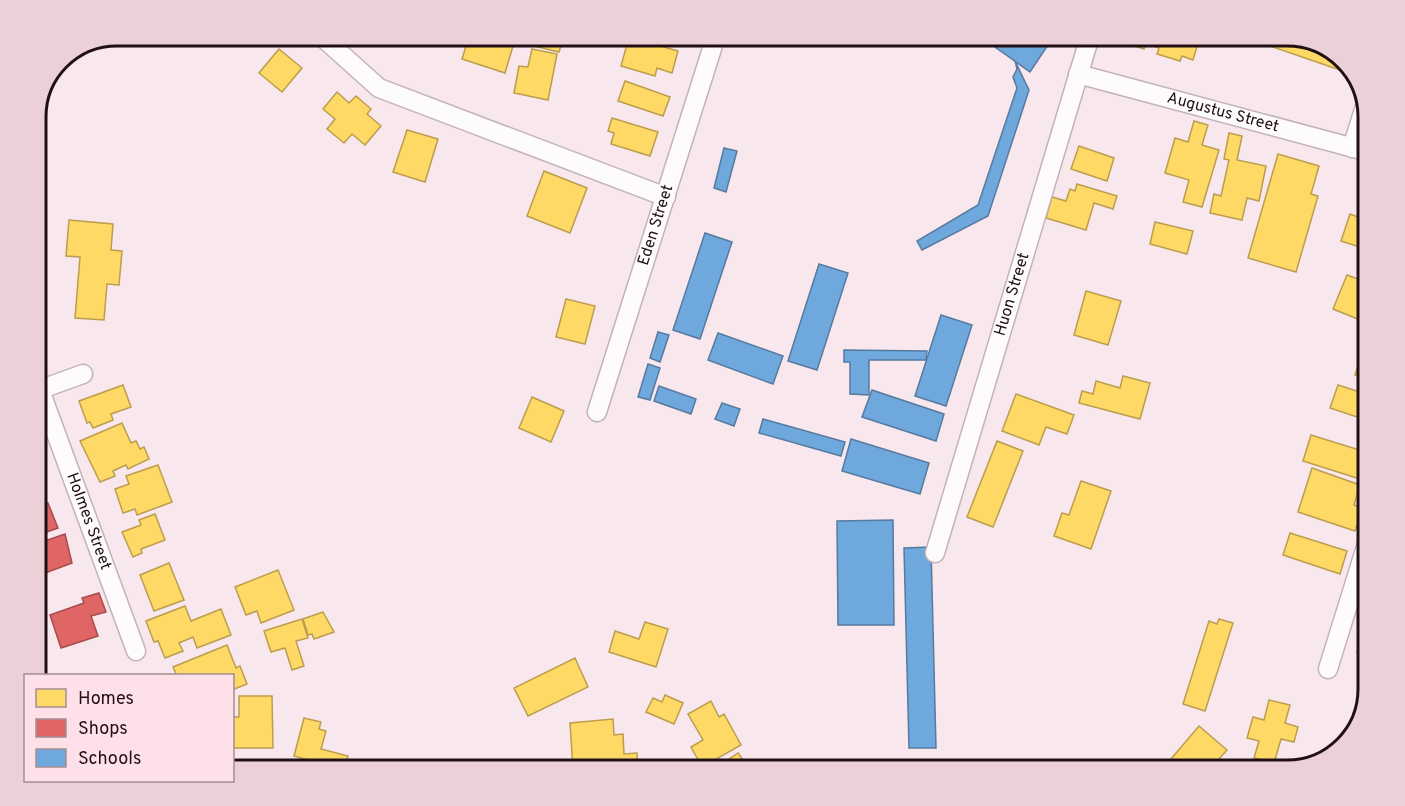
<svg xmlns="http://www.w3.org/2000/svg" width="1405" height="806" viewBox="0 0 1405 806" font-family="Overpass,sans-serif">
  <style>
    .homes { fill: #ffd966; stroke: #bc9d4e; stroke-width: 1.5 }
    .shops { fill: #e06666; stroke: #a64c4e; stroke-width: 1.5 }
    .schools { fill: #6fa8dc; stroke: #577aa0; stroke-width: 1.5 }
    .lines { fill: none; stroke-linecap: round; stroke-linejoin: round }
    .minor-casing { stroke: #c3b3b8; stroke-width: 21 }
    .minor { stroke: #fefbfc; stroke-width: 18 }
    .labels { text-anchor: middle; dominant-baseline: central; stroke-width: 6; stroke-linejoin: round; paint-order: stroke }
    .street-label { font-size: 16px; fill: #201015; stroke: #fee1e8 }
    .rim { fill: none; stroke: #201015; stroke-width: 3 }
  </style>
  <rect width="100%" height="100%" fill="#f8e7ec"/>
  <g class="homes">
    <polygon points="469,36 516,36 505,73 462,59"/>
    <polygon points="536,36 564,36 559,52 534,46"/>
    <polygon points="1116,36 1200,36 1193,60 1182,56 1180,61 1157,54 1159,48 1145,43 1144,49 1122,42 1124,38"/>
    <polygon points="1287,36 1328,47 1343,62 1340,70 1244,37"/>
    <polygon points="629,37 678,51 672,73 657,68 655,76 621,66"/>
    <polygon points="279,49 302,68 282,92 259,73"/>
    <polygon points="532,49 557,54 548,100 514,93 519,66 528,67"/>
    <polygon points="625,81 670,97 663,116 618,101"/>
    <polygon points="337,92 349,103 356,96 371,109 367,114 381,126 365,145 352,134 344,143 327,129 335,119 323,109"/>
    <polygon points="612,118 658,132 650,156 611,144 614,133 608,131"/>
    <polygon points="1194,121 1208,125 1202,145 1219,150 1202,207 1183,202 1189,180 1165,173 1175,138 1188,142"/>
    <polygon points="407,130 438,139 425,182 393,172"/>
    <polygon points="1229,133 1242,136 1237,160 1266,166 1259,201 1247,198 1242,220 1210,213 1214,194 1221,196 1229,160 1224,159"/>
    <polygon points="1079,146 1114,158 1107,181 1071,169"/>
    <polygon points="1278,154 1319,166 1311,194 1318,196 1296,272 1248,258"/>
    <polygon points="544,171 587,188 570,233 527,216"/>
    <polygon points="1077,184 1117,196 1113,209 1094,203 1086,230 1046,218 1052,197 1066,201 1070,189 1075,191"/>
    <polygon points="1350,214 1369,221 1369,250 1341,241"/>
    <polygon points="69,220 113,224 111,250 122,251 119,285 107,284 104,320 75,318 80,257 66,256"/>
    <polygon points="1155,222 1193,231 1187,254 1150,244"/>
    <polygon points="1347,275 1369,283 1369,297 1360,320 1333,309"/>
    <polygon points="1086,291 1121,301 1108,345 1074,335"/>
    <polygon points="566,299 595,306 585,344 556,337"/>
    <polygon points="1365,344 1369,346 1369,380 1355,375"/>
    <polygon points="1123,376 1150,383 1140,419 1079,403 1082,391 1093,394 1096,381 1120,388"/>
    <polygon points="123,385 131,407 111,414 113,420 93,428 90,422 87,423 79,401"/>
    <polygon points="1338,385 1369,395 1369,421 1330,408"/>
    <polygon points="1016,394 1074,415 1067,434 1046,427 1039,445 1002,431"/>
    <polygon points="532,397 564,411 551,442 519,428"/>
    <polygon points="122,423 131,443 136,441 140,449 144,447 149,459 128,469 126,465 113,471 115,476 100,482 80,441"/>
    <polygon points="1311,435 1369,453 1363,480 1303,461"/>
    <polygon points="997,441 1023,451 993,527 967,517"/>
    <polygon points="158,465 172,502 137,515 135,509 123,513 115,489 129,484 126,476"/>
    <polygon points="1312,468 1360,485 1354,505 1363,508 1355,531 1298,512"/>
    <polygon points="1081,481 1111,491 1091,549 1054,536 1062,513 1069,515"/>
    <polygon points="155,514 165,540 141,549 142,553 133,557 122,532 141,525 139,520"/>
    <polygon points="1290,533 1347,551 1340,574 1283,555"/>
    <polygon points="169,563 184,600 154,611 140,575"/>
    <polygon points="278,570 294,610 261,623 257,611 246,615 235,587"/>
    <polygon points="185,606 191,621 221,609 231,635 197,648 193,637 179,643 183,651 165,658 158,641 154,642 146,621"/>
    <polygon points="323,612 334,632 314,639 312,634 308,635 303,619"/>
    <polygon points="302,619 308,638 296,641 304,666 292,670 285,648 271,652 264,631"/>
    <polygon points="1219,619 1233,623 1205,711 1183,704 1209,621 1217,624"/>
    <polygon points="1369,620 1369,658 1357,653"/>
    <polygon points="645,622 668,629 656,667 609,652 615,631 639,639"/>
    <polygon points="227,645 236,668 240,666 247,684 232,690 232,676 177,676 173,667"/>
    <polygon points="575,658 588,687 528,716 514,688"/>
    <polygon points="665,695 683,703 674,724 646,712 653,698 662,702"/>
    <polygon points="239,696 272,696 273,748 232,748 232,717 239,717"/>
    <polygon points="1269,700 1290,705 1285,723 1298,727 1294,742 1281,739 1274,763 1254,758 1259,741 1247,738 1253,717 1264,720"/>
    <polygon points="711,701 719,717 724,714 741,745 702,767 691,747 703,740 688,714"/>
    <polygon points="304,718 321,722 319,729 326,731 321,749 348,756 344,770 294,756"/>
    <polygon points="613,719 614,735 623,734 624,754 637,753 638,770 573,770 570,723"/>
    <polygon points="1199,726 1227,750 1209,770 1184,770 1171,759"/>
    <polygon points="738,753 750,770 713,770"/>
    <polygon points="560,762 561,770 538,770 538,766"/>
  </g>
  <g class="shops">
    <polygon points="48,503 58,528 36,536 36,507"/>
    <polygon points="65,534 72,563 40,575 36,551 45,548 42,542"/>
    <polygon points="99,593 106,612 91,616 98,636 61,648 50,615 84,603 82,598"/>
  </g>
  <g class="schools">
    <polygon points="1003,36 1054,36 1030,72 995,47"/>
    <polygon points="1015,61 1029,90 988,216 922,250 917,241 978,205 1017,88 1013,77 1017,69"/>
    <polygon points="724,148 737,151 726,192 714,188"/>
    <polygon points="705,233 732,242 700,339 673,330"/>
    <polygon points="819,264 848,273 817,370 788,361"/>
    <polygon points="941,315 972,325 946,406 915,396"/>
    <polygon points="658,332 669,335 660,362 650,358"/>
    <polygon points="718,333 783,356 773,384 708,360"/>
    <polygon points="844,350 927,351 926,360 869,360 869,395 850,394 850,362 844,362"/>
    <polygon points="648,364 660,368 650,400 638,397"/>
    <polygon points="659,386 696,399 691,414 654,401"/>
    <polygon points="872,390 944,414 936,441 862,417"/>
    <polygon points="722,403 740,409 734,426 715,419"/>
    <polygon points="763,419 845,442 841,456 759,433"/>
    <polygon points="851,439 929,463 920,494 842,471"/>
    <polygon points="893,520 894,625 838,625 837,521"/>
    <polygon points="931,547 936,748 909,748 904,548"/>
  </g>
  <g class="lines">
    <g class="minor-casing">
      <g id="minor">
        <polyline points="321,36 379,88 666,197"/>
        <path id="s1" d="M1078,74L1369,152"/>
        <polyline points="1352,148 1366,103"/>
        <path id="s2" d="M40,390L136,651"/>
        <polyline points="36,391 83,374"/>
        <path id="s3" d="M597,412L716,36"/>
        <path id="s4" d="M935,553L1090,36"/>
        <polyline points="1328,669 1369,537"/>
      </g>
    </g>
    <use href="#minor" class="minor"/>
  </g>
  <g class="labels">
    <g class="street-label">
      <text stroke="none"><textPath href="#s1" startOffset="150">Augustus Street</textPath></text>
      <text stroke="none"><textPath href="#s3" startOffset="196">Eden Street</textPath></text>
      <text stroke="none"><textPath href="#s4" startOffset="270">Huon Street</textPath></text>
      <text stroke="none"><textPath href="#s2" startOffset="140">Holmes Street</textPath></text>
    </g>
  </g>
  <path d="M0 0H1405V806H0ZM117 46H1287A71 71 0 0 1 1358 117V689A71 71 0 0 1 1287 760H117A71 71 0 0 1 46 689V117A71 71 0 0 1 117 46Z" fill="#ecd0d7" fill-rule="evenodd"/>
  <path class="rim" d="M117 46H1287A71 71 0 0 1 1358 117V689A71 71 0 0 1 1287 760H117A71 71 0 0 1 46 689V117A71 71 0 0 1 117 46Z"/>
  <rect x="24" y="674" width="210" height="108" fill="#fee1e8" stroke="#a58d94" stroke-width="1.5"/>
  <rect x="36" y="689" width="30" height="18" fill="#ffd966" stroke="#a58d94" stroke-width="1.5"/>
  <text x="78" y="704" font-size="18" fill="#201015">Homes</text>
  <rect x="36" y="719" width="30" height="18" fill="#e06666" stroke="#a58d94" stroke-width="1.5"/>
  <text x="78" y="734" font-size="18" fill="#201015">Shops</text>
  <rect x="36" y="749" width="30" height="18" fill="#6fa8dc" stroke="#a58d94" stroke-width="1.5"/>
  <text x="78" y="764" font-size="18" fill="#201015">Schools</text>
</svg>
